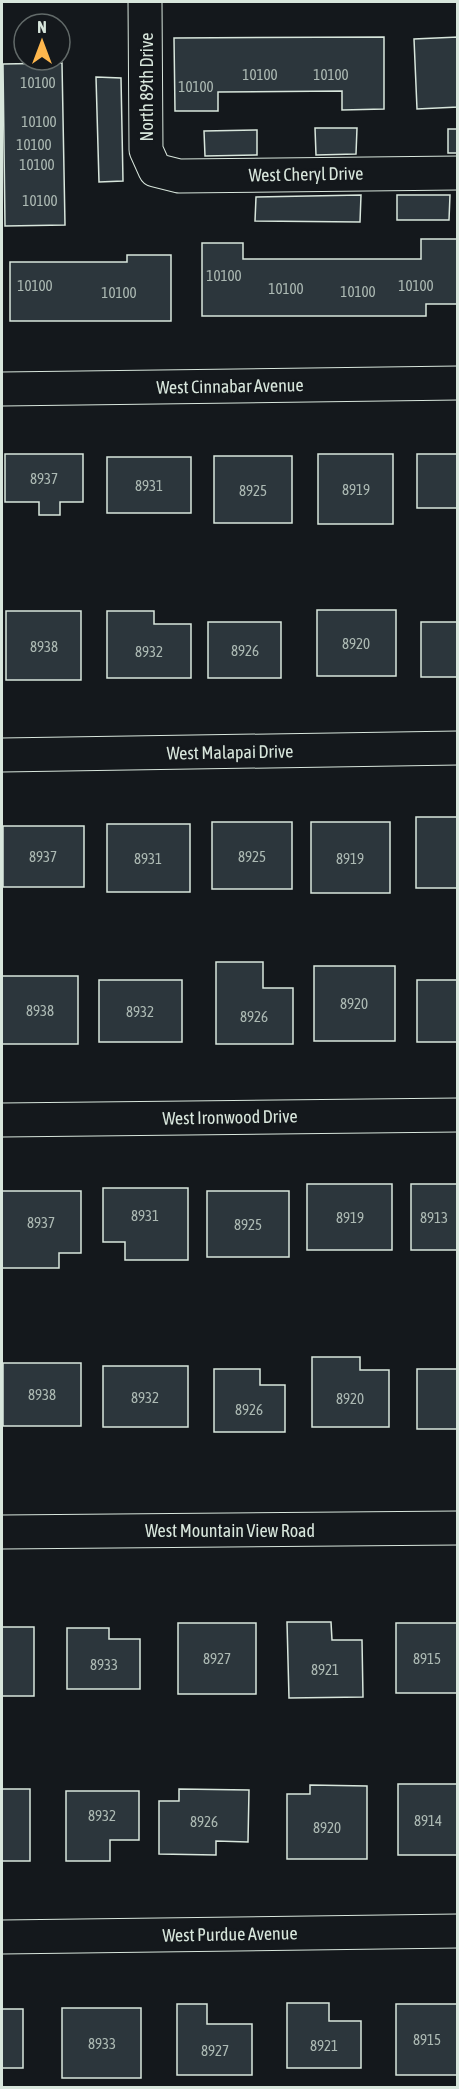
<svg xmlns="http://www.w3.org/2000/svg" width="459" height="2089" viewBox="0 0 459 2089" font-family="'Asap Condensed',sans-serif">
  <style>
    .building { fill: #2c363c; stroke: #d8e6dc; stroke-width: 1.5 }
    .lines { fill: none; stroke-linecap: round; stroke-linejoin: round }
    .minor-casing { stroke: #d8e6dc; stroke-width: 35 }
    .minor { stroke: #14181c; stroke-width: 33 }
    .labels { text-anchor: middle; dominant-baseline: central; stroke-width: 4.5; stroke-linejoin: round; paint-order: stroke }
    .number-label { font-size: 15px; fill: #adbab4 }
    .street-label { font-size: 18px; fill: #d8e6dc; stroke: #14181c }
  </style>
  <rect width="100%" height="100%" fill="#14181c"/>
  <g class="building">
    <polygon points="384,37 384,109 342,110 342,91 218,92 218,111 175,111 174,38"/>
    <polygon points="458,37 458,107 417,109 414,39"/>
    <polygon points="62,63 65,225 5,226 3,64"/>
    <polygon points="96,77 121,78 123,181 99,182"/>
    <polygon points="315,128 357,128 356,154 316,155"/>
    <rect x="448" y="129" width="10" height="24"/>
    <polygon points="257,130 257,155 205,156 204,131"/>
    <polygon points="361,195 360,222 255,221 256,197"/>
    <polygon points="397,195 450,195 449,220 397,220"/>
    <polygon points="421,239 458,239 458,304 426,304 426,316 202,316 202,243 243,243 243,259 421,259"/>
    <polygon points="127,255 171,255 171,321 10,321 10,262 127,262"/>
    <polygon points="5,454 83,454 83,502 60,502 60,515 39,515 39,502 5,502"/>
    <rect x="318" y="454" width="75" height="70"/>
    <rect x="417" y="454" width="41" height="54"/>
    <rect x="214" y="456" width="78" height="67"/>
    <rect x="107" y="457" width="84" height="56"/>
    <rect x="317" y="610" width="79" height="66"/>
    <rect x="6" y="611" width="75" height="69"/>
    <polygon points="107,611 154,611 154,624 191,624 191,678 107,678"/>
    <rect x="208" y="622" width="73" height="56"/>
    <rect x="421" y="622" width="37" height="55"/>
    <rect x="416" y="817" width="42" height="71"/>
    <rect x="212" y="822" width="80" height="67"/>
    <rect x="311" y="822" width="79" height="71"/>
    <rect x="107" y="824" width="83" height="68"/>
    <rect x="3" y="826" width="81" height="61"/>
    <polygon points="216,962 263,962 263,988 293,988 293,1044 216,1044"/>
    <rect x="314" y="966" width="81" height="75"/>
    <rect x="2" y="976" width="76" height="68"/>
    <rect x="99" y="980" width="83" height="62"/>
    <rect x="417" y="980" width="41" height="62"/>
    <rect x="307" y="1184" width="85" height="66"/>
    <rect x="411" y="1184" width="47" height="66"/>
    <polygon points="103,1188 188,1188 188,1260 125,1260 125,1242 103,1242"/>
    <polygon points="2,1191 81,1191 81,1253 59,1253 59,1268 2,1268"/>
    <rect x="207" y="1191" width="82" height="66"/>
    <polygon points="312,1357 360,1357 360,1370 389,1370 389,1427 312,1427"/>
    <rect x="3" y="1363" width="78" height="63"/>
    <rect x="103" y="1366" width="85" height="61"/>
    <polygon points="214,1369 260,1369 260,1385 285,1385 285,1432 214,1432"/>
    <rect x="417" y="1369" width="41" height="60"/>
    <polygon points="287,1622 331,1622 332,1640 362,1640 363,1697 289,1698"/>
    <rect x="178" y="1623" width="78" height="71"/>
    <rect x="396" y="1623" width="62" height="70"/>
    <rect x="2" y="1627" width="32" height="69"/>
    <polygon points="67,1628 109,1628 109,1639 140,1639 140,1689 67,1689"/>
    <rect x="398" y="1784" width="60" height="71"/>
    <polygon points="310,1785 367,1786 367,1859 287,1859 287,1794 310,1794"/>
    <rect x="2" y="1789" width="28" height="72"/>
    <polygon points="179,1789 249,1790 248,1842 216,1841 216,1855 159,1854 159,1801 179,1801"/>
    <polygon points="66,1791 139,1791 139,1840 110,1840 110,1861 66,1861"/>
    <polygon points="287,2003 329,2003 329,2021 361,2021 361,2068 287,2068"/>
    <polygon points="177,2004 207,2004 207,2024 252,2024 252,2075 177,2075"/>
    <rect x="396" y="2004" width="62" height="71"/>
    <rect x="62" y="2008" width="79" height="70"/>
    <rect x="2" y="2009" width="21" height="59"/>
  </g>
  <g class="lines">
    <g class="minor-casing">
      <g id="minor">
        <polyline points="145,2 146,150 155,170 179,176 458,173"/>
        <polyline points="2,389 458,383"/>
        <polyline points="2,755 458,748"/>
        <polyline points="2,1120 458,1115"/>
        <polyline points="2,1532 458,1528"/>
        <polyline points="2,1937 458,1931"/>
      </g>
    </g>
    <use href="#minor" class="minor"/>
  </g>
  <g class="labels">
    <g class="number-label">
      <text x="260" y="74">10100</text>
      <text x="331" y="74">10100</text>
      <text x="38" y="82">10100</text>
      <text x="196" y="86">10100</text>
      <text x="39" y="121">10100</text>
      <text x="34" y="144">10100</text>
      <text x="37" y="164">10100</text>
      <text x="40" y="200">10100</text>
      <text x="224" y="275">10100</text>
      <text x="35" y="285">10100</text>
      <text x="416" y="285">10100</text>
      <text x="286" y="288">10100</text>
      <text x="358" y="291">10100</text>
      <text x="119" y="292">10100</text>
      <text x="44" y="478">8937</text>
      <text x="149" y="485">8931</text>
      <text x="356" y="489">8919</text>
      <text x="253" y="490">8925</text>
      <text x="356" y="643">8920</text>
      <text x="44" y="646">8938</text>
      <text x="245" y="650">8926</text>
      <text x="149" y="651">8932</text>
      <text x="43" y="856">8937</text>
      <text x="252" y="856">8925</text>
      <text x="148" y="858">8931</text>
      <text x="350" y="858">8919</text>
      <text x="354" y="1003">8920</text>
      <text x="40" y="1010">8938</text>
      <text x="140" y="1011">8932</text>
      <text x="254" y="1016">8926</text>
      <text x="145" y="1215">8931</text>
      <text x="350" y="1217">8919</text>
      <text x="434" y="1217">8913</text>
      <text x="41" y="1222">8937</text>
      <text x="248" y="1224">8925</text>
      <text x="42" y="1394">8938</text>
      <text x="145" y="1397">8932</text>
      <text x="350" y="1398">8920</text>
      <text x="249" y="1409">8926</text>
      <text x="217" y="1658">8927</text>
      <text x="427" y="1658">8915</text>
      <text x="104" y="1664">8933</text>
      <text x="325" y="1669">8921</text>
      <text x="102" y="1815">8932</text>
      <text x="428" y="1820">8914</text>
      <text x="204" y="1821">8926</text>
      <text x="327" y="1827">8920</text>
      <text x="427" y="2039">8915</text>
      <text x="102" y="2043">8933</text>
      <text x="324" y="2045">8921</text>
      <text x="215" y="2050">8927</text>
    </g>
    <g class="street-label">
      <text transform="translate(146 87) rotate(-90)">North 89th Drive</text>
      <text transform="translate(306 174) rotate(-1)">West Cheryl Drive</text>
      <text transform="translate(230 386) rotate(-1)">West Cinnabar Avenue</text>
      <text transform="translate(230 752) rotate(-1)">West Malapai Drive</text>
      <text transform="translate(230 1117) rotate(-1)">West Ironwood Drive</text>
      <text x="230" y="1530">West Mountain View Road</text>
      <text transform="translate(230 1934) rotate(-1)">West Purdue Avenue</text>
    </g>
  </g>
  <rect width="459" height="2089" fill="none" stroke="#d8e6dc" stroke-width="6"/>
  <g transform="translate(42 42)"><circle r="28" fill="#14181c" stroke="#626a69" stroke-width="1.5"/>
  <path d="M0-4.5L10 22L0 15L-10 22Z" fill="#ffb74d"/>
  <text y="-9" font-size="16" font-weight="bold" text-anchor="middle" fill="#d8e6dc">N</text>
  </g>
</svg>
